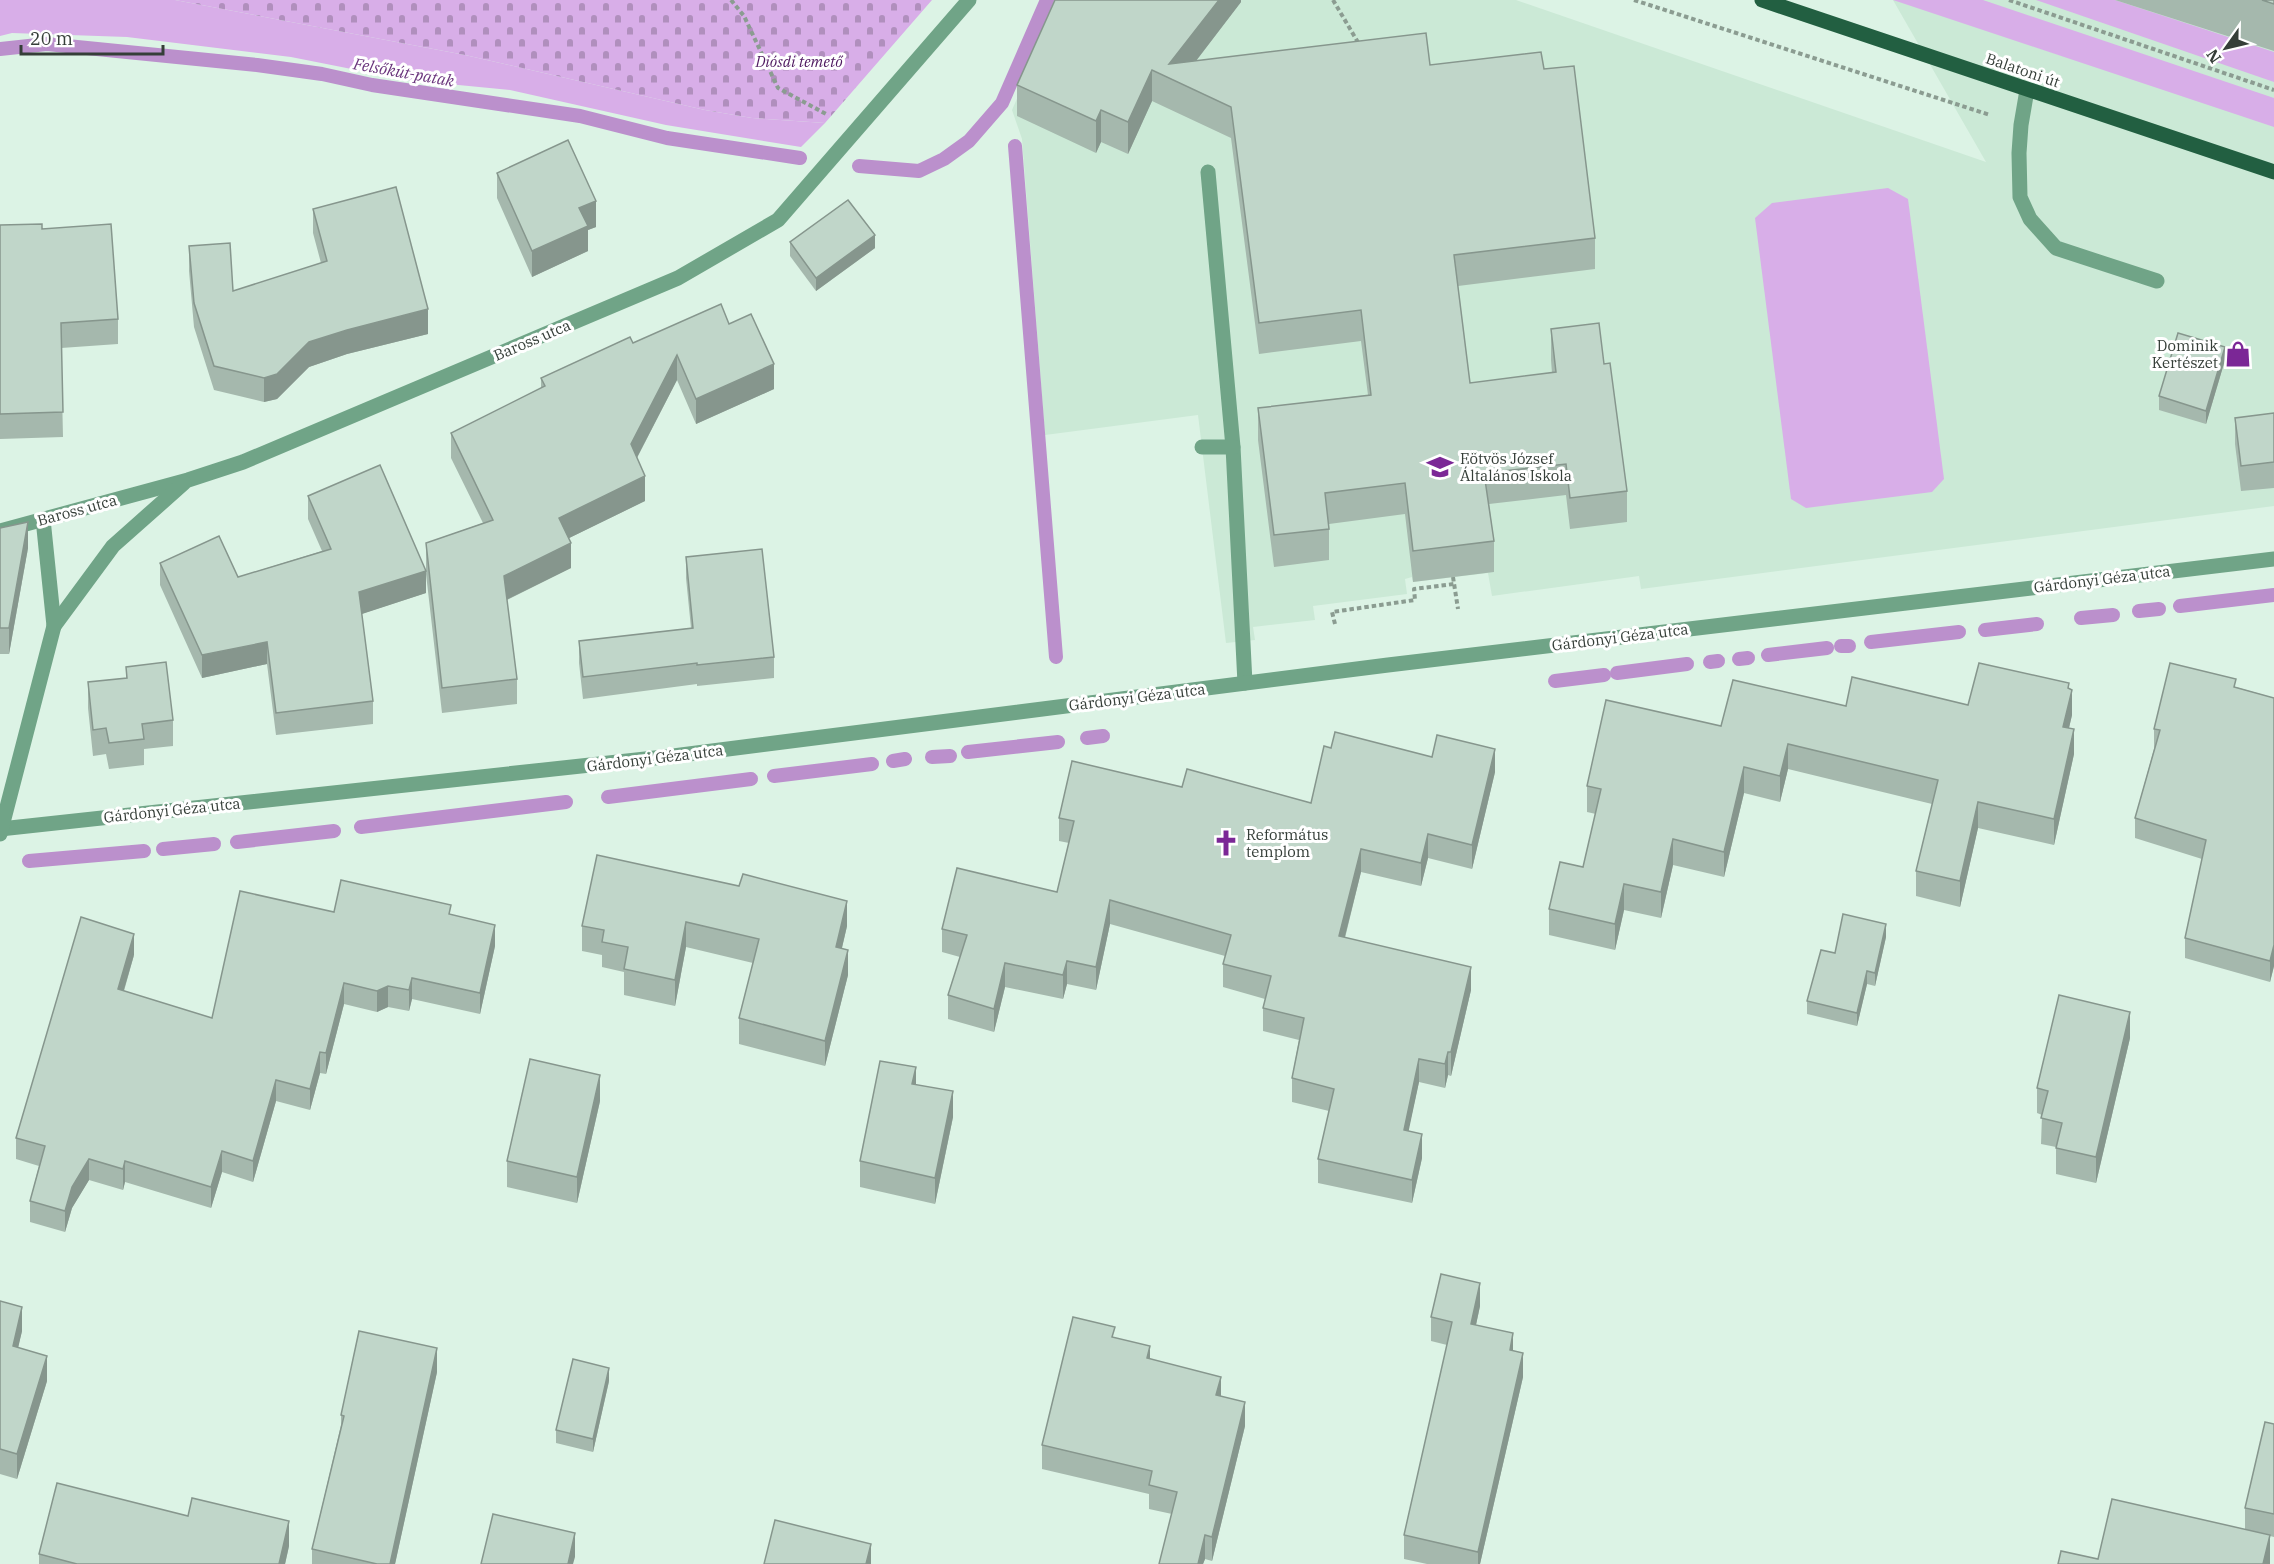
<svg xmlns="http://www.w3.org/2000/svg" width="2274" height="1564" viewBox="0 0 2274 1564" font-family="'IBM Plex Serif',serif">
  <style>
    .built { fill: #cbe9d6 }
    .green { fill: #d8aee8 }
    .cemetery { fill: url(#cemetery-stones) }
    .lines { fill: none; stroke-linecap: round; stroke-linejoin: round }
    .stream { stroke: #bb90cc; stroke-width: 14 }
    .path { stroke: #8b9c91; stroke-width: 4; stroke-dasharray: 4.5 3; stroke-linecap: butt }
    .minor { stroke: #70a487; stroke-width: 15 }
    .major { stroke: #225f41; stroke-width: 15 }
    .wall { fill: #a5b8ad }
    .shaded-wall { fill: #86968d }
    .building { fill: #c0d6c9; stroke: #86968d; stroke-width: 1.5 }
    .labels { text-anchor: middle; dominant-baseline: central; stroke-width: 6; stroke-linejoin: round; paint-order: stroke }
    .park-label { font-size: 15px; font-style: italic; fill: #4f1960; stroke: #fff }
    .street-label { font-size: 15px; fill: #353e38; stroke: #fff }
    .poi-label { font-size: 15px; fill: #353e38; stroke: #fff; text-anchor: start }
    .water-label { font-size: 16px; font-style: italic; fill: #69337b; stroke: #fff }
  </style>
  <defs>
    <pattern id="cemetery-stones" width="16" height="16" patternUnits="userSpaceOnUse" patternTransform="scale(1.5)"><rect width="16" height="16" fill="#d8aee8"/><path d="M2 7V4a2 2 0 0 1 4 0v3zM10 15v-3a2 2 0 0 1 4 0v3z" fill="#b08fbd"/></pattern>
  </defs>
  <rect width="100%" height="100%" fill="#dcf3e5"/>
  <polygon class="built" points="1060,0 1516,0 1986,162 1893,0 2274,0 2274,506 1641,589 1639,576 1492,596 1488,573 1413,582 1412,577 1405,579 1407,594 1313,606 1315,620 1253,627 1255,640 1226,643 1198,415 1045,435 1022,139 1012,110"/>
  <g class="green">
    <polygon points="0,0 175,0 465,55 705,110 752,118 825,123 801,147 666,125 510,90 407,80 291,57 127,37 12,33 0,36"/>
    <polygon points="1893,0 1983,0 2274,98 2274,127"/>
    <polygon points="2036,0 2115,0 2274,52 2274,82"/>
    <polygon points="1888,188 1908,199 1944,479 1932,492 1806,508 1791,499 1755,218 1772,203"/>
  </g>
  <polygon class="cemetery" points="175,0 932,0 825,123 752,118 705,110 465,55"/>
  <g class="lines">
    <g class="stream">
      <polyline points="0,49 47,44 257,65 322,74 372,85 580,116 667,138 800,158"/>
      <polyline points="1015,146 1056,657"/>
      <polyline points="859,166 919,171 944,159 969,141 1002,103 1047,0"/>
      <polyline points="2180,606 2274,595"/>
      <polyline points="2139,611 2159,609"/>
      <polyline points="2081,618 2113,615"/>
      <polyline points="1985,630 2037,624"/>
      <polyline points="1871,642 1959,632"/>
      <polyline points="1841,646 1849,646"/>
      <polyline points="1768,655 1827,648"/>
      <polyline points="1739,659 1748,658"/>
      <polyline points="1710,662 1718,661"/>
      <polyline points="1617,673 1687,664"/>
      <polyline points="1555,681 1604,675"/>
      <polyline points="1087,738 1103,736"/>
      <polyline points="968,752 1058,742"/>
      <polyline points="932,757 950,756"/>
      <polyline points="893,761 905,759"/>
      <polyline points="774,776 872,764"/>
      <polyline points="608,797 751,779"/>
      <polyline points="361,827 566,802"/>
      <polyline points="237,842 334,831"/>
      <polyline points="163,849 214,844"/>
      <polyline points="29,861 144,851"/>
    </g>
    <g class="path">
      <polyline points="731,0 744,16 778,88 826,114"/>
      <polyline points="1333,0 1359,44"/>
      <polyline points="1634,0 1990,115"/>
      <polyline points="2009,0 2274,90"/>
      <polyline points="1453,577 1458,609"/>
      <polyline points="1335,624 1332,612 1415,600 1414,589 1454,584"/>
    </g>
    <g class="minor">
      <polyline points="2027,90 2021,125 2019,153 2020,197 2030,219 2056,248 2157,281"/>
      <polyline points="1208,172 1233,447 1245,683"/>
      <polyline points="1202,447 1233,447"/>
      <polyline points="0,531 188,480 243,462 678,278 778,220 969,0"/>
      <polyline points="54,626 113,546 184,483"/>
      <polyline points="0,829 673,756 1388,665 2274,559"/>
      <polyline points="0,834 54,626 43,519"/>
    </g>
    <polyline class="major" points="1762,0 2274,172"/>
  </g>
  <g class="wall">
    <polygon points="1241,0 1241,2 1196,61 1430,65 1544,69 1595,238 1595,269 1458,286 1470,383 1552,373 1551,360 1551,329 1604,364 1627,491 1627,522 1570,529 1566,495 1489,504 1494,541 1494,572 1413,582 1405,514 1329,524 1329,560 1274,567 1258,440 1258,408 1368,395 1361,341 1259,354 1231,138 1152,101 1128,154 1101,142 1096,153 1017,116 1017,85"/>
    <polygon points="2115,0 2274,0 2274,51"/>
    <polygon points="497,173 596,227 588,230 588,251 532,277 497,198"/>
    <polygon points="313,209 428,334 347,354 309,367 277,399 264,402 214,390 194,327 189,271 189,246 233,291 321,263 313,233"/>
    <polygon points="0,225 42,229 118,319 118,344 61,348 63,437 0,439"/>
    <polygon points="790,242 875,248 816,291 790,256"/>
    <polygon points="729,324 774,389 696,424 677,380 637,458 645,501 569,538 571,568 507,600 517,679 517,704 442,713 426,574 426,593 361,614 373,701 373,724 276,735 267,664 202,678 160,585 160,563 238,577 322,551 308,519 308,496 426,570 426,543 483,523 451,458 451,433 541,388 541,378 633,343"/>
    <polygon points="2225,360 2206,424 2159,410 2159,396"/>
    <polygon points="2274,413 2274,488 2241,491 2235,444 2235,418"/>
    <polygon points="0,528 28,548 9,654 0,654"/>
    <polygon points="686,557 774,657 774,678 697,686 697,684 583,699 579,663 579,641 691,628 686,578"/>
    <polygon points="126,667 173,720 173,746 144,749 144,765 109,769 106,754 93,756 88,708 88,682 126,678"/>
    <polygon points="2236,687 2274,698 2274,966 2270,982 2185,958 2185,938 2202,859 2135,838 2135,818 2154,749 2154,729"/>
    <polygon points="2069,689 2072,715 2069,728 2074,754 2054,845 1978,828 1960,907 1916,896 1916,871 1932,804 1788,769 1780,802 1744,793 1724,877 1673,865 1661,918 1624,910 1615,950 1549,935 1549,909 1583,867 1596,814 1587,812 1587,786 1721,726 1846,706 1968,705"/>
    <polygon points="1331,748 1495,772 1472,869 1428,858 1421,886 1361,872 1345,938 1471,990 1451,1076 1448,1075 1445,1088 1419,1082 1408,1131 1422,1158 1412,1203 1318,1183 1318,1159 1329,1111 1292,1102 1292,1078 1299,1040 1263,1031 1263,1008 1265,999 1223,987 1223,964 1225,956 1110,924 1096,990 1067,984 1063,999 1005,987 994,1032 948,1019 948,995 960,957 942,952 942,929 1057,892 1069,843 1059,841 1059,818 1182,787 1311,803"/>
    <polygon points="597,855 847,926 842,948 848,975 825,1066 739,1044 739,1018 753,963 686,947 675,1006 624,995 624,972 602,967 602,955 582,951 582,926"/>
    <polygon points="334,912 451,915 495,946 480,1014 412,999 409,1011 388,1007 377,1012 344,1004 326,1074 320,1073 310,1110 276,1101 253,1182 222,1172 211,1208 125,1182 123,1190 89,1180 72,1208 65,1232 30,1222 30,1201 39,1166 16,1159 16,1138 134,955 124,991 212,1018"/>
    <polygon points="1886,937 1875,986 1867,984 1857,1026 1807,1014 1807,1001 1835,953"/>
    <polygon points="2130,1038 2096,1183 2056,1174 2056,1147 2041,1144 2042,1115 2037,1113 2037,1088"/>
    <polygon points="916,1085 953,1117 935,1204 860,1187 860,1161"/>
    <polygon points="600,1101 577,1203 507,1187 507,1161"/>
    <polygon points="0,1301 22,1331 18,1347 47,1381 17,1479 0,1474"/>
    <polygon points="1480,1306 1476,1325 1513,1351 1523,1377 1480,1564 1427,1564 1404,1559 1404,1535 1447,1345 1431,1341 1431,1317"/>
    <polygon points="1115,1338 1150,1359 1221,1396 1245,1426 1212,1561 1205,1559 1203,1564 1159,1564 1172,1514 1149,1509 1149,1494 1042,1469 1042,1445"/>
    <polygon points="437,1372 395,1564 312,1564 312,1549 341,1425 341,1415"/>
    <polygon points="609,1381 593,1452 556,1443 556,1430"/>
    <polygon points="2274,1424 2274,1537 2270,1536 2270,1564 2098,1559 2245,1529 2245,1508"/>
    <polygon points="289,1546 285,1564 39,1564 39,1554"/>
  </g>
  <g class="shaded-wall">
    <polygon points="1219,0 1241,0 1241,2 1179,83 1169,64"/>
    <polygon points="1152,70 1152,101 1128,154 1128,122"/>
    <polygon points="1101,110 1101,142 1096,153 1096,121"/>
    <polygon points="596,201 596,227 588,230 588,251 532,277 532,251 579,208"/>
    <polygon points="875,235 875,248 816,291 816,278"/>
    <polygon points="428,309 428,334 347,354 309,367 277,399 264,402 264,378 309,342 347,330"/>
    <polygon points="2225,347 2225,360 2206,424 2206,411"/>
    <polygon points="677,355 677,380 631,469 631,444"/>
    <polygon points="774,364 774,389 696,424 696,399"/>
    <polygon points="645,476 645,501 559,543 559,518"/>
    <polygon points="28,522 28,548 9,654 9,628"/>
    <polygon points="571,543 571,568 504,601 504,576"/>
    <polygon points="426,571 426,593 359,615 359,592"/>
    <polygon points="267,642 267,664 202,678 202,655"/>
    <polygon points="2069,683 2069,703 2072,690 2072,715 2063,753 2063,727"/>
    <polygon points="2074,729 2074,754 2054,845 2054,819"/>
    <polygon points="1788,744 1788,769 1780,802 1780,776"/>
    <polygon points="1495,749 1495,772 1472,869 1472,845"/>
    <polygon points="1744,767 1744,793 1724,877 1724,852"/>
    <polygon points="1978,802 1978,828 1960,907 1960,881"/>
    <polygon points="1428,834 1428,858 1421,886 1421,863"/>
    <polygon points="1673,839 1673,865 1661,918 1661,892"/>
    <polygon points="1361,849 1361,872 1339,960 1339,936"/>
    <polygon points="1624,884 1624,910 1615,950 1615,924"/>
    <polygon points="1110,900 1110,924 1096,990 1096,967"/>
    <polygon points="847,901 847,926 836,973 836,947"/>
    <polygon points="686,922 686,947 675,1006 675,980"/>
    <polygon points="1886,924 1886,937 1875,986 1875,973"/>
    <polygon points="495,925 495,946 480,1014 480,993"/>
    <polygon points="134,934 134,955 118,1010 118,989"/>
    <polygon points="2274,945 2274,966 2270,982 2270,961"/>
    <polygon points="848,950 848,975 825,1066 825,1041"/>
    <polygon points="1067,961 1067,984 1063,999 1063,975"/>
    <polygon points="1005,963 1005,987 994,1032 994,1009"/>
    <polygon points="1471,967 1471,990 1451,1076 1451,1052"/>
    <polygon points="1867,971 1867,984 1857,1026 1857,1013"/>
    <polygon points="412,978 412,999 409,1011 409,990"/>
    <polygon points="344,983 344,1004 326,1074 326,1053"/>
    <polygon points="388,986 388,1007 377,1012 377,991"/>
    <polygon points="2130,1012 2130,1038 2096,1183 2096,1157"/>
    <polygon points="320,1052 320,1073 310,1110 310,1089"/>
    <polygon points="1448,1052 1448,1075 1445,1088 1445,1064"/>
    <polygon points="1419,1059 1419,1082 1404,1153 1404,1130"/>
    <polygon points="916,1067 916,1093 912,1084"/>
    <polygon points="600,1075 600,1101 577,1203 577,1177"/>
    <polygon points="276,1080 276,1101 253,1182 253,1161"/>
    <polygon points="953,1091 953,1117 935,1204 935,1178"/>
    <polygon points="1422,1134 1422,1158 1412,1203 1412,1180"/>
    <polygon points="222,1151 222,1172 211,1208 211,1187"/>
    <polygon points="89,1159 89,1180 72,1208 65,1232 65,1211 72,1187"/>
    <polygon points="125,1161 125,1182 123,1190 123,1169"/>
    <polygon points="1480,1283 1480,1306 1471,1348 1471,1324"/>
    <polygon points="22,1307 22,1331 13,1370 13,1346"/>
    <polygon points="1513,1333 1513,1357 1510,1350"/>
    <polygon points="1150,1346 1150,1370 1147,1358"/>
    <polygon points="437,1348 437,1372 395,1564 390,1564"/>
    <polygon points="1523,1353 1523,1377 1480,1564 1478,1564 1478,1552"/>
    <polygon points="47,1356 47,1381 17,1479 17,1454"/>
    <polygon points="609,1368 609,1381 593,1452 593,1439"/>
    <polygon points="1221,1377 1221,1400 1216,1395"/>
    <polygon points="1245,1402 1245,1426 1212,1561 1212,1537"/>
    <polygon points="289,1521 289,1546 285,1564 279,1564"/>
    <polygon points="575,1533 575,1557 573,1564 568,1564"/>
    <polygon points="1205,1535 1205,1559 1203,1564 1198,1564"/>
    <polygon points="2270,1535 2270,1564 2263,1564"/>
    <polygon points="871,1544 871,1564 866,1564"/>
  </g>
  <g class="building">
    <polygon points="1055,0 1219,0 1169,64 1426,33 1430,65 1541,52 1544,69 1574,66 1595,238 1454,255 1470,383 1556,372 1551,329 1599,323 1604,364 1610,363 1627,491 1570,498 1566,464 1484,473 1494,541 1413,551 1405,483 1325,493 1329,529 1274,535 1258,408 1371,395 1361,310 1259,323 1231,107 1152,70 1128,122 1101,110 1096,121 1017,85"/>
    <polygon points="2262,0 2274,0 2274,4"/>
    <polygon points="568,140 596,201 579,208 588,226 532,251 497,173"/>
    <polygon points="396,187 428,309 347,330 309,342 277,374 264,378 214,366 194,303 189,246 230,243 233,291 327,261 313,209"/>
    <polygon points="848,200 875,235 816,278 790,242"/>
    <polygon points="42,224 42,229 111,224 118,319 61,323 63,412 0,414 0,225"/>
    <polygon points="721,304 729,324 751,314 774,364 696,399 677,355 631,444 645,476 559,518 571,543 504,576 517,679 442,688 426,543 493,520 451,433 545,386 541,378 630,337 633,343"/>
    <polygon points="2178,333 2225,347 2206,411 2159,396"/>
    <polygon points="2274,413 2274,462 2241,466 2235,418"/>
    <polygon points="380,465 426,571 359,592 373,701 276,713 267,642 202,655 160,563 219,536 238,577 331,549 308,496"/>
    <polygon points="28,522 9,628 0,628 0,528"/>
    <polygon points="762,549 774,657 697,665 697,663 583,677 579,641 693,628 686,557"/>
    <polygon points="166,662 173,720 142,724 144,739 109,743 106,728 93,730 88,682 127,678 126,667"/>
    <polygon points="1979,663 2069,683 2068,688 2072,690 2063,727 2074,729 2054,819 1978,802 1960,881 1916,871 1938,780 1788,744 1780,776 1744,767 1724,852 1673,839 1661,892 1624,884 1615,924 1549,909 1560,862 1583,867 1601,789 1587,786 1606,700 1721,726 1733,680 1846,706 1852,677 1968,705"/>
    <polygon points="2170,663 2236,679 2234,687 2274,698 2274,945 2270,961 2185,938 2206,840 2135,818 2160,730 2154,729"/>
    <polygon points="1335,732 1432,757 1437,735 1495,749 1472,845 1428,834 1421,863 1361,849 1339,936 1471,967 1451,1052 1448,1052 1445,1064 1419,1059 1404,1130 1422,1134 1412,1180 1318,1159 1334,1089 1292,1078 1304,1018 1263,1008 1271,976 1223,964 1231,935 1110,900 1096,967 1067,961 1063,975 1005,963 994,1009 948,995 967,935 942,929 957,868 1057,892 1074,821 1059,818 1072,761 1182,787 1187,769 1311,803 1324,746 1331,748"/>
    <polygon points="597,855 739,886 743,874 847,901 836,947 848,950 825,1041 739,1018 759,939 686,922 675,980 624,969 628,947 602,942 604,930 582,926"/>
    <polygon points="341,880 451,905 449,914 495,925 480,993 412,978 409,990 388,986 377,991 344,983 326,1053 320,1052 310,1089 276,1080 253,1161 222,1151 211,1187 125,1161 123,1169 89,1159 72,1187 65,1211 30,1201 45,1146 16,1138 81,917 134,934 118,989 212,1018 240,891 334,912"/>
    <polygon points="1843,914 1886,924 1875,973 1867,971 1857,1013 1807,1001 1821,950 1835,953"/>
    <polygon points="2059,995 2130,1012 2096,1157 2056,1148 2062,1123 2041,1118 2048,1091 2037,1088"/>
    <polygon points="530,1059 600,1075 577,1177 507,1161"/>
    <polygon points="880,1061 916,1067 912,1084 953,1091 935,1178 860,1161"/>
    <polygon points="1441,1274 1480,1283 1471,1324 1513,1333 1510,1350 1523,1353 1478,1552 1404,1535 1452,1322 1431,1317"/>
    <polygon points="0,1301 22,1307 13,1346 47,1356 17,1454 0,1449"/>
    <polygon points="1073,1317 1115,1327 1112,1337 1150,1346 1147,1358 1221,1377 1216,1395 1245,1402 1212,1537 1205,1535 1198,1564 1159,1564 1177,1492 1149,1485 1152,1471 1042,1445"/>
    <polygon points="359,1331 437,1348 390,1564 377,1564 312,1549 344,1416 341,1415"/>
    <polygon points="573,1359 609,1368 593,1439 556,1430"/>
    <polygon points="2265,1422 2274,1424 2274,1514 2245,1508"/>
    <polygon points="57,1483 188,1516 192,1498 289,1521 279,1564 77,1564 39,1554"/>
    <polygon points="2112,1499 2270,1535 2263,1564 2058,1564 2061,1551 2098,1559"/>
    <polygon points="493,1514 575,1533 568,1564 481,1564"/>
    <polygon points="775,1520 871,1544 866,1564 764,1564"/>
  </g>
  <defs>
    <g id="shop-bare" transform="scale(2.07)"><path d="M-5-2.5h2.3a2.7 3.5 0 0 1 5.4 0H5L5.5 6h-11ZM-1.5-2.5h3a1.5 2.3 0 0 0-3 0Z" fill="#7b2796" stroke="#fff" stroke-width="2.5" paint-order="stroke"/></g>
    <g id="school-bare" transform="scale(2.07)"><path d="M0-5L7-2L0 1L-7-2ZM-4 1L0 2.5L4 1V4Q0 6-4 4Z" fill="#7b2796" stroke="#fff" stroke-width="2.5" paint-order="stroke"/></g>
    <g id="church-bare" transform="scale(2.07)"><path d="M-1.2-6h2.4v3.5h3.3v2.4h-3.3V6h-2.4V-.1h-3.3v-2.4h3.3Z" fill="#7b2796" stroke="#fff" stroke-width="2.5" paint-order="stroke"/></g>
  </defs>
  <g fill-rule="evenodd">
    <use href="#shop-bare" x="2238" y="354"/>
    <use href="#school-bare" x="1440" y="467"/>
    <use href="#church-bare" x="1226" y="843"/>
  </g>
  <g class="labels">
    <g class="park-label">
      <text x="799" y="61">Diósdi temető</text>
    </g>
    <g class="street-label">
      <text transform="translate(2023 70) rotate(19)">Balatoni út</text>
      <text transform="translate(532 340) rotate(-23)">Baross utca</text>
      <text transform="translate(77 510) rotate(-15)">Baross utca</text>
      <text transform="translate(2102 579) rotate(-7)">Gárdonyi Géza utca</text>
      <text transform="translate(1620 637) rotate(-7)">Gárdonyi Géza utca</text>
      <text transform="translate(1137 697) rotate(-7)">Gárdonyi Géza utca</text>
      <text transform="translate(655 758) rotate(-7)">Gárdonyi Géza utca</text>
      <text transform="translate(172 810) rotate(-6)">Gárdonyi Géza utca</text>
    </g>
    <g class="poi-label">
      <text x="2218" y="345" text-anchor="end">Dominik<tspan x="2218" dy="17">Kertészet</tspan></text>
      <text x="1460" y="458">Eötvös József<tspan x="1460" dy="17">Általános Iskola</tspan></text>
      <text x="1246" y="834">Református<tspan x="1246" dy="17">templom</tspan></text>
    </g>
    <g class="water-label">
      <text transform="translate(404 72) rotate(10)">Felsőkút-patak</text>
    </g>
  </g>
  <g transform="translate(2226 48) rotate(236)" stroke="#ffffff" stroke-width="4.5" paint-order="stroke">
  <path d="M0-4.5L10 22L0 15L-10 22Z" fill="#353e38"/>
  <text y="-9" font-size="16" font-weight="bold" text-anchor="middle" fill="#353e38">N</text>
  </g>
  <path d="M21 45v9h142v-9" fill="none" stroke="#353e38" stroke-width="3"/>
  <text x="30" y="45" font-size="18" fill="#353e38" stroke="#ffffff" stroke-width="4.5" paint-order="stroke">20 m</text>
</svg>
